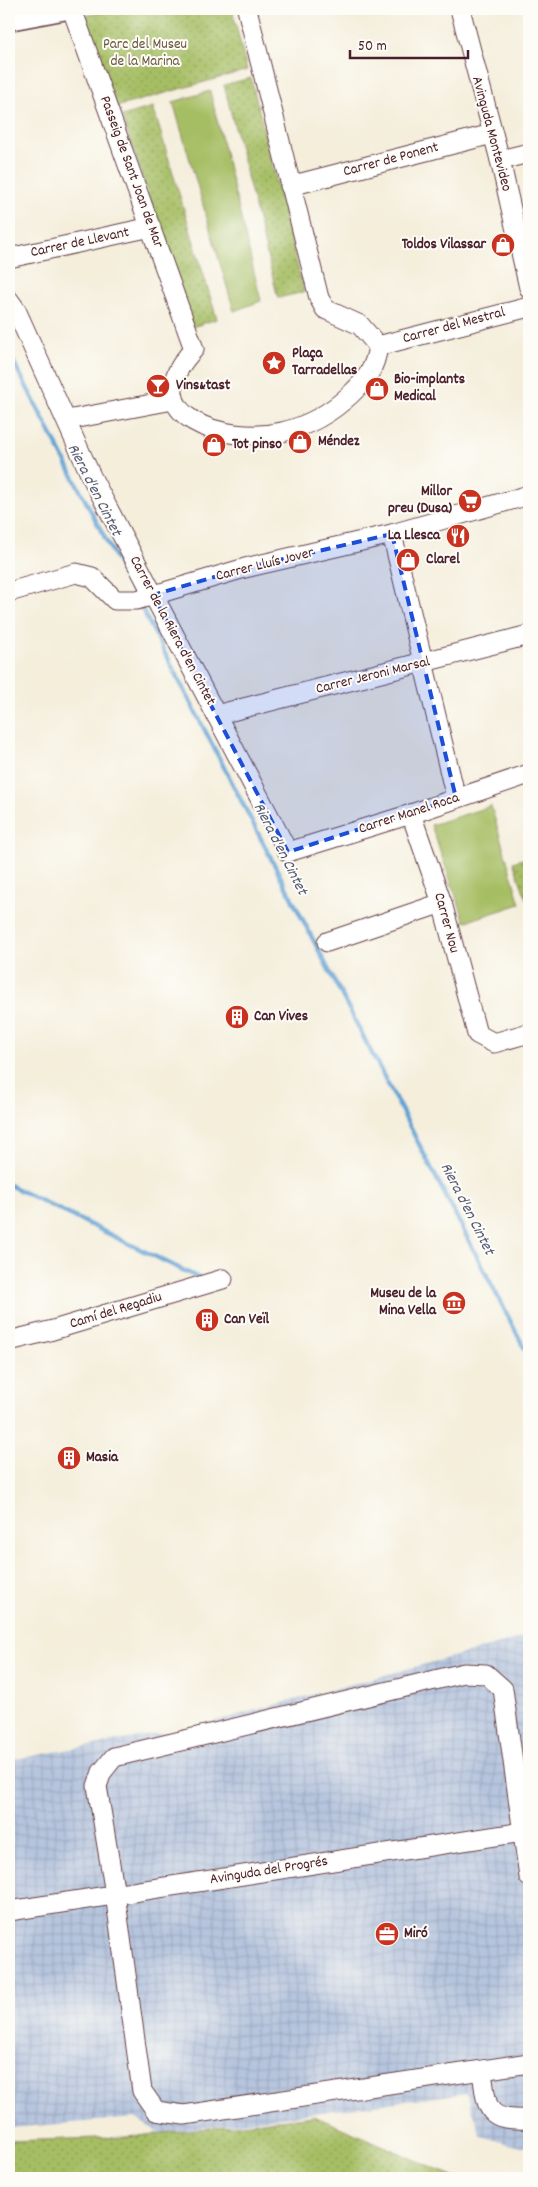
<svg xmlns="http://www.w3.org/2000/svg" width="538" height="2187" viewBox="0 0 538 2187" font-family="Dekko,sans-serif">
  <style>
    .industrial { fill: url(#industrial-grid) }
    .grass { fill: url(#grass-dots); stroke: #786e48 }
    .garden { fill: #a6be64; stroke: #786e48 }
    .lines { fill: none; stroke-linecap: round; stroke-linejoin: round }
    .stream { stroke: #60a0d3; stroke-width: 4.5 }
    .minor-casing { stroke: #643e45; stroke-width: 21 }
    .tertiary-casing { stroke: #643e45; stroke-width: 25 }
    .minor { stroke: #fff; stroke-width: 19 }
    .tertiary { stroke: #fff; stroke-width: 22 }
    .marked { fill: #1d4ed8; fill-opacity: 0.2; stroke: #1d4ed8; stroke-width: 4; stroke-dasharray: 10 6; stroke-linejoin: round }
    .labels { text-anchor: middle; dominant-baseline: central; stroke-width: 4; stroke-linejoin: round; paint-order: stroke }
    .park-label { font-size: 15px; fill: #6a573f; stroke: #fdfcf7 }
    .street-label { font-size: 15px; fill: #4a1f2b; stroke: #fdfcf7 }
    .poi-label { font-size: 15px; font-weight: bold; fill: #4a1f2b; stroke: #fdfcf7; text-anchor: start }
    .water-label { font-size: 16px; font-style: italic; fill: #545977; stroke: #fdfcf7 }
  </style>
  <defs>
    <pattern id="industrial-grid" width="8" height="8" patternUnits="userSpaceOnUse" patternTransform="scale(1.25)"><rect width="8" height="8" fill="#b6c5de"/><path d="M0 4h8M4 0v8" fill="none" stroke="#9ea9bf"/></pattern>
    <pattern id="grass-dots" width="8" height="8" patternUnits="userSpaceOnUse" patternTransform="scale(1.25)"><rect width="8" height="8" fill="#a6be64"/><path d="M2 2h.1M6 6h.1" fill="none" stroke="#899a53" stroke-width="1.8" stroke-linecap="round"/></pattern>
  </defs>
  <rect width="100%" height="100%" fill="#fdfcf7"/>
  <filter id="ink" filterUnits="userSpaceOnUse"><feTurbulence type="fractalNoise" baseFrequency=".02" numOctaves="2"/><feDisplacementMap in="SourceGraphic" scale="10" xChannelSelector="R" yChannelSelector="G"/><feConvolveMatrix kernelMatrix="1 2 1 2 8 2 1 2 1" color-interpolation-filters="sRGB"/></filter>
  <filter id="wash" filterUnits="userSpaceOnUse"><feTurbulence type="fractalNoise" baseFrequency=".0096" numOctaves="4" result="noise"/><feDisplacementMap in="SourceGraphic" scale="20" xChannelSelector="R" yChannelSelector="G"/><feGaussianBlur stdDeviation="1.12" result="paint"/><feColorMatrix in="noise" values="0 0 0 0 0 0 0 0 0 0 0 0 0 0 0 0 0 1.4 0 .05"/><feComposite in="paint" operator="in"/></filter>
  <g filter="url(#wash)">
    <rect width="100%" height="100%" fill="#f4eedb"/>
    <polygon class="industrial" points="529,1636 529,2146 520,2147 481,2136 467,2093 159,2133 135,2118 9,2128 9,1760 190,1728"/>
    <g class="grass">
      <polygon points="117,9 232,9 247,70 116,107 85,16"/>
      <polygon points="251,78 304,292 278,298 224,85"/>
      <polygon points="153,107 217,319 192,327 122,116"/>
      <polygon points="529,857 529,903 528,903 513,862"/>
      <polygon points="314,2116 458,2178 9,2178 9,2141 128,2137"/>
    </g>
    <g class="garden">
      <polygon points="210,91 261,301 234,311 173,102"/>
      <polygon points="491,806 520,904 465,922 431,825"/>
    </g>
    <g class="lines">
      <g class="stream">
        <polyline points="9,353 134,594"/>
        <polyline points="139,603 529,1357"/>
        <polyline points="9,1185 203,1280"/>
      </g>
    </g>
  </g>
  <g filter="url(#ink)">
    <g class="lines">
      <g class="minor-casing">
        <g id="minor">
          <path d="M72,9L194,349C130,417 227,445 282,432C308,426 332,412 351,394C367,379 375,368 378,346L360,325L325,309L319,298L247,9"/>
          <polyline points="460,9 500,160 529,288"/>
          <polyline points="500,160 529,153"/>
          <polyline points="290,186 492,134"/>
          <polyline points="9,258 151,227"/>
          <polyline points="9,300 16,310 91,476 288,852 411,814 529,774"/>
          <polyline points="378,346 529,307"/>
          <polyline points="67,420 173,400"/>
          <polyline points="392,534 456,798"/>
          <polyline points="9,592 76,573 92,577 115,600 137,600 245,568 392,534 529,495"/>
          <polyline points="216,715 529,635"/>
          <polyline points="411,814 442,903 477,1034 494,1043 529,1033"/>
          <polyline points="327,942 442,903"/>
          <polyline points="9,1341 53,1330 223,1279"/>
          <polyline points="529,1877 503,1689 486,1674 464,1673 114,1757 102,1772 97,1786 115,1894 142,2091 156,2111 184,2115 529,2063"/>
          <polyline points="9,1911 529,1831"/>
          <path d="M482,2071C487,2110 486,2121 529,2119"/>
        </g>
      </g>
      <g class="tertiary-casing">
        <polyline id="tertiary" points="9,19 62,9"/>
      </g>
      <use href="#minor" class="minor"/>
      <use href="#tertiary" class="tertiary"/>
    </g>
  </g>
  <path class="marked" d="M392,534L456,798L288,852L153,595L245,568Z"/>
  <defs>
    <g id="shop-disc" transform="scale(1.25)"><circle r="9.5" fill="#c8321e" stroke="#fdfcf7"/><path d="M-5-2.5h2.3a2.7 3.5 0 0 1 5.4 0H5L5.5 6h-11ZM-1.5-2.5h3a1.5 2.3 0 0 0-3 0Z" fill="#fff"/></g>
    <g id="sight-disc" transform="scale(1.25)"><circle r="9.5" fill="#c8321e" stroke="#fdfcf7"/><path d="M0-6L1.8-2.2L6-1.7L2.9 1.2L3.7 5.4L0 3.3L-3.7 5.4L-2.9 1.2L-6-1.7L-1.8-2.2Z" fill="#fff"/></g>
    <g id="bar-disc" transform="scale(1.25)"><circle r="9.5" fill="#c8321e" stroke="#fdfcf7"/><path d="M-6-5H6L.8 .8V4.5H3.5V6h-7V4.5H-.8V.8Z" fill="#fff"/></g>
    <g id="supermarket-disc" transform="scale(1.25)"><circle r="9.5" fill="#c8321e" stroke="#fdfcf7"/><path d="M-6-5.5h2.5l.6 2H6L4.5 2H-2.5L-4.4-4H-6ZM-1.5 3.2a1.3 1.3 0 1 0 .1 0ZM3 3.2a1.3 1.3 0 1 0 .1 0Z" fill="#fff"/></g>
    <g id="restaurant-disc" transform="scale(1.25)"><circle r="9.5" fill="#c8321e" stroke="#fdfcf7"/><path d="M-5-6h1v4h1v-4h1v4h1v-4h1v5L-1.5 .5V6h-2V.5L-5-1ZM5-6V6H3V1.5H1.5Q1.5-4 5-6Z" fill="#fff"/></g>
    <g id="building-disc" transform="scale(1.25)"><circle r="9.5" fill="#c8321e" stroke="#fdfcf7"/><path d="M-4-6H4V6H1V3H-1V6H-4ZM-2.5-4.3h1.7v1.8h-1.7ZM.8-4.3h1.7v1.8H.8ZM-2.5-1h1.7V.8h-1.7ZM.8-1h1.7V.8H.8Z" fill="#fff"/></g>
    <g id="museum-disc" transform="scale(1.25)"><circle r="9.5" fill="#c8321e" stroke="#fdfcf7"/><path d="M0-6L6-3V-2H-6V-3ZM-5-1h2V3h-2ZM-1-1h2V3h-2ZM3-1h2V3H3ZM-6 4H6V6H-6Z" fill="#fff"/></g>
    <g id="office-disc" transform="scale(1.25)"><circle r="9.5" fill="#c8321e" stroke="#fdfcf7"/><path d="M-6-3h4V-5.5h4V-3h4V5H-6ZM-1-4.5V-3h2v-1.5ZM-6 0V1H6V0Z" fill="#fff"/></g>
  </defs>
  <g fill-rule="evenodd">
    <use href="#shop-disc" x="503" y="245"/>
    <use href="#sight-disc" x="274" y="363"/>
    <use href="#bar-disc" x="158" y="386"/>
    <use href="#shop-disc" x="377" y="389"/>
    <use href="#shop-disc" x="300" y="442"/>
    <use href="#shop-disc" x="214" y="445"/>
    <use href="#supermarket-disc" x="470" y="501"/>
    <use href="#restaurant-disc" x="458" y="536"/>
    <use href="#shop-disc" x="408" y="560"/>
    <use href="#building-disc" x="237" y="1017"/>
    <use href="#museum-disc" x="454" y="1303"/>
    <use href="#building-disc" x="207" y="1320"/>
    <use href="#building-disc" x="69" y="1458"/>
    <use href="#office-disc" x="387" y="1934"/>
  </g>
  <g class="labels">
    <g class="park-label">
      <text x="145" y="45">Parc del Museu<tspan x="145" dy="17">de la Marina</tspan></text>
    </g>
    <g class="street-label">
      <text transform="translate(491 134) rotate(75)">Avinguda Montevideo</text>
      <text transform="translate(391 160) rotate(-15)">Carrer de Ponent</text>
      <text transform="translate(131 172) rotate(70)">Passeig de Sant Joan de Mar</text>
      <text transform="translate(80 243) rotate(-12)">Carrer de Llevant</text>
      <text transform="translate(454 326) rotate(-15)">Carrer del Mestral</text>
      <text transform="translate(265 565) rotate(-14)">Carrer Lluís Jover</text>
      <text transform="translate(172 631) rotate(62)">Carrer de la Riera d'en Cintet</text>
      <text transform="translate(373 676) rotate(-14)">Carrer Jeroni Marsal</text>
      <text transform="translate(409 814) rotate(-18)">Carrer Manel Roca</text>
      <text transform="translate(446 923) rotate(75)">Carrer Nou</text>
      <text transform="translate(116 1311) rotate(-17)">Camí del Regadiu</text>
      <text transform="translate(269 1871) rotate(-9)">Avinguda del Progrés</text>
    </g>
    <g class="poi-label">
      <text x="486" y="245" text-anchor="end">Toldos Vilassar</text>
      <text x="292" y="354">Plaça<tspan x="292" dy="17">Tarradellas</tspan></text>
      <text x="394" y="380">Bio-implants<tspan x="394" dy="17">Medical</tspan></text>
      <text x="176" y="386">Vins&amp;tast</text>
      <text x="318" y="442">Méndez</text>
      <text x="232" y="445">Tot pinso</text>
      <text x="452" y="492" text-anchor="end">Millor<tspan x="452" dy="17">preu (Dusa)</tspan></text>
      <text x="440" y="536" text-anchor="end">La Llesca</text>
      <text x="426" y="560">Clarel</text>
      <text x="254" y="1017">Can Vives</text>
      <text x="436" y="1294" text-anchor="end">Museu de la<tspan x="436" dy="17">Mina Vella</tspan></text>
      <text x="224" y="1320">Can Veïl</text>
      <text x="86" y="1458">Masia</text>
      <text x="404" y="1934">Miró</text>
    </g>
    <g class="water-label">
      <text transform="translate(94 490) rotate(63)">Riera d'en Cintet</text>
      <text transform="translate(280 849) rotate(63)">Riera d'en Cintet</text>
      <text transform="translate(467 1209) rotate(63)">Riera d'en Cintet</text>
    </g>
  </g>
  <rect width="538" height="2187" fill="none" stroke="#fdfcf7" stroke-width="30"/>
  <path d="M350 50v8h118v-8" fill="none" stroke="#4a1f2b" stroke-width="2.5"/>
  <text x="358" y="50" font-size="15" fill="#4a1f2b" stroke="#fdfcf7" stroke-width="4" paint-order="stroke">50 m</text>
</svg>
